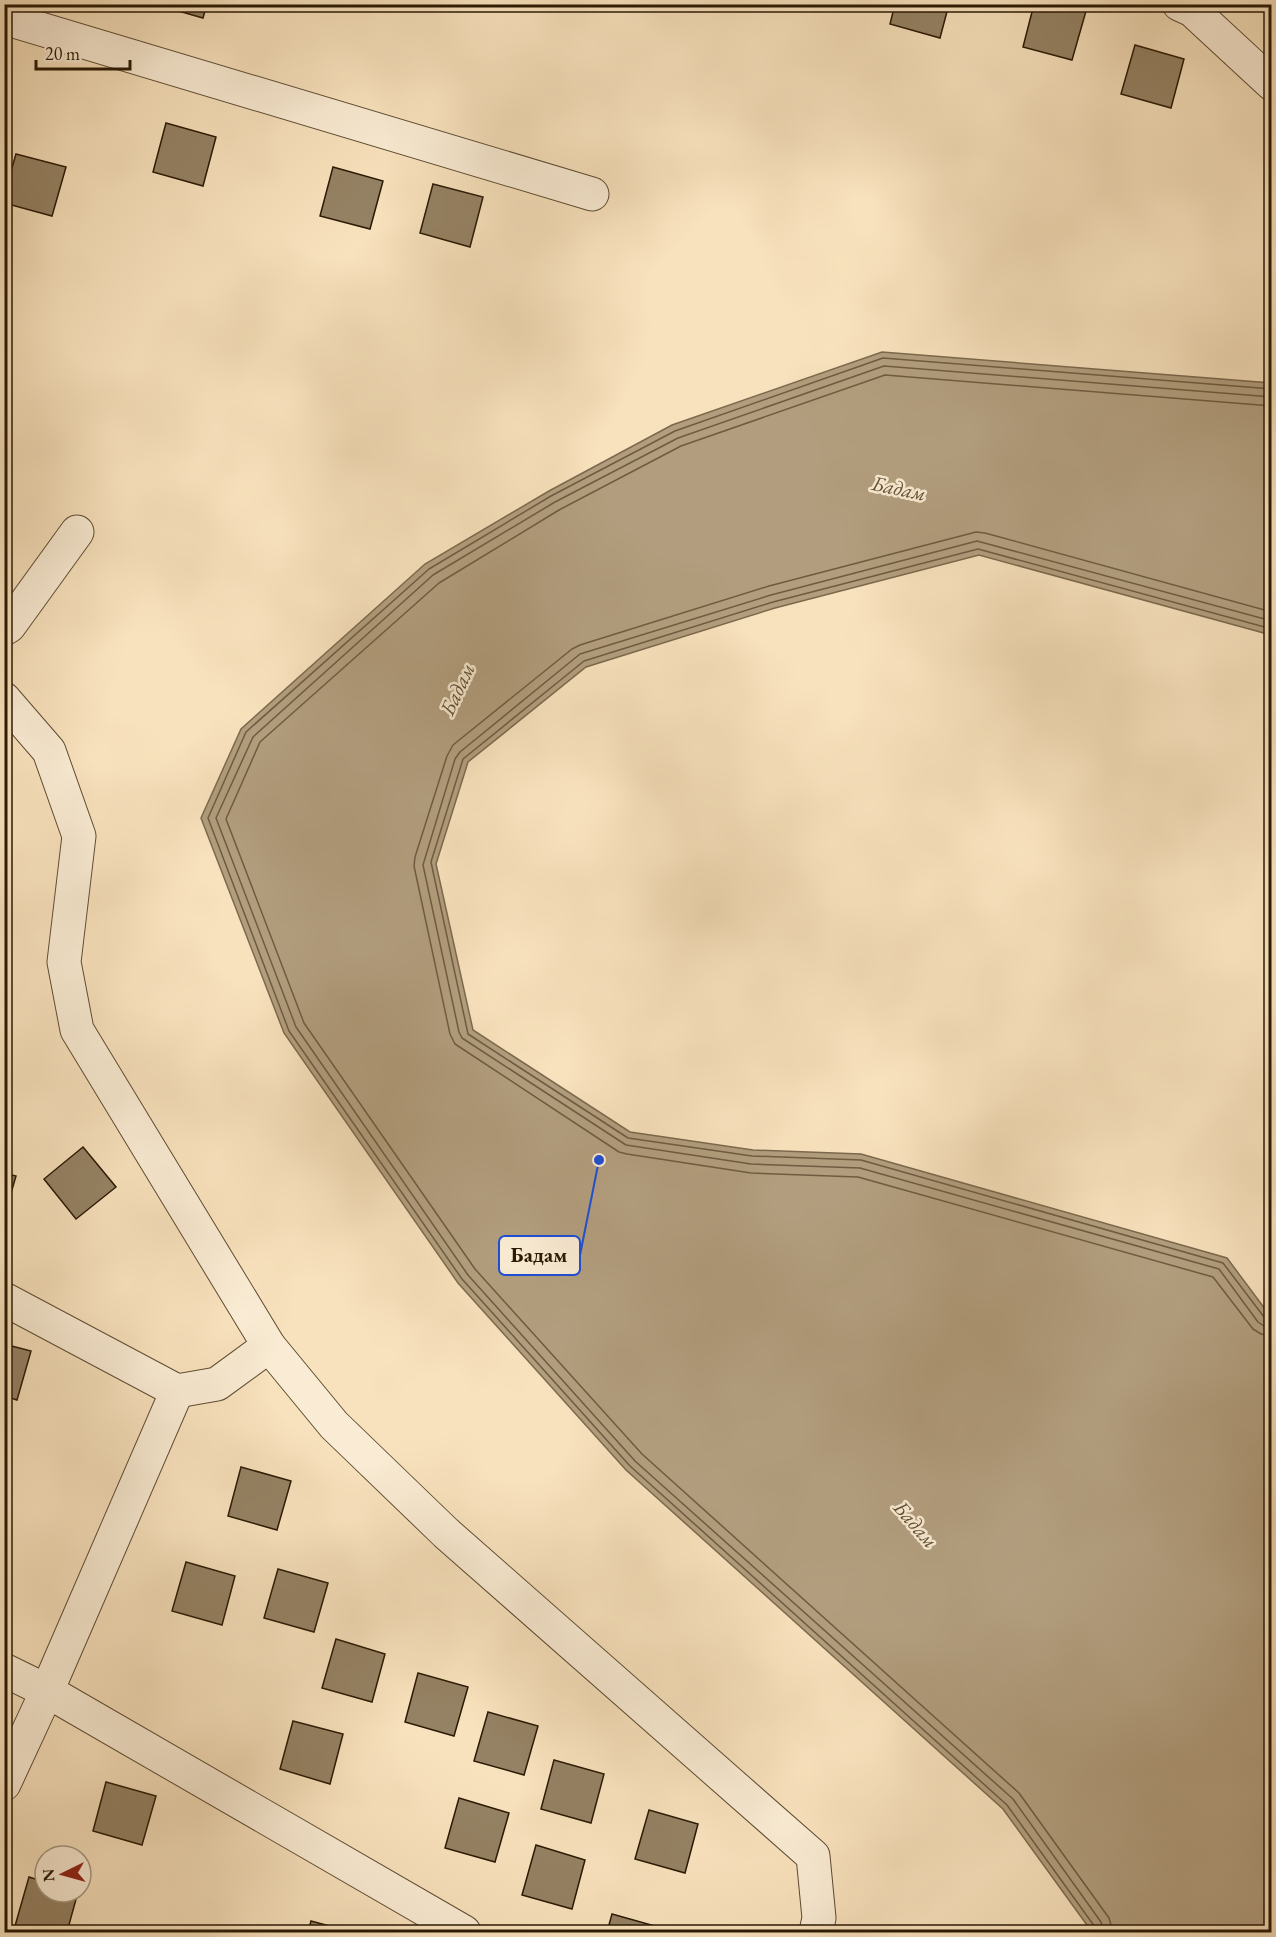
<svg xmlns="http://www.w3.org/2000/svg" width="1276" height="1937" viewBox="0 0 1276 1937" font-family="'EB Garamond',serif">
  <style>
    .water { fill: #b29e7e; stroke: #7c694d; stroke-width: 1.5 }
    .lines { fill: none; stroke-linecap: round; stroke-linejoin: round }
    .shore { stroke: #6e5c41; stroke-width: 1.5 }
    .building { fill: #958264; stroke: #2a1a04; stroke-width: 1.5 }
    .minor-casing { stroke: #5e4c32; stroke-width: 35 }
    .minor { stroke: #faecd4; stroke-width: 33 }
    .labels { text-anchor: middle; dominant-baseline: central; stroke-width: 5; stroke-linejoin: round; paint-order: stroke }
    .water-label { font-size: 21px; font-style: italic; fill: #604f35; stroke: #faecd4 }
    .leader { fill: none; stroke: #1d4ed8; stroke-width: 2 }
    .callout-dot { fill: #1d4ed8; stroke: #faecd4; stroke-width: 2 }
    .callout { fill: #faecd4; stroke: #1d4ed8; stroke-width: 2 }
    .callout-label { font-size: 21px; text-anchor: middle; font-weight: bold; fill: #2a1a04 }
  </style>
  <rect width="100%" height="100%" fill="#f8e2bd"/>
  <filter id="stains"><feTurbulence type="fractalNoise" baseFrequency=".00333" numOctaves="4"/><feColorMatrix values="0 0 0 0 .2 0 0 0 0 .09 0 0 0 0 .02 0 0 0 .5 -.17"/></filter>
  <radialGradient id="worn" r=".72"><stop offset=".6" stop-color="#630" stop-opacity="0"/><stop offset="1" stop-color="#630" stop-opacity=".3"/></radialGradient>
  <polygon class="water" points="882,352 1271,383 1271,635 979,555 775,608 586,667 468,762 436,864 473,1030 630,1132 753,1150 861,1154 1227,1258 1271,1317 1271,1932 1092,1932 1003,1809 626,1470 458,1283 284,1033 201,818 241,729 425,564 549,491 672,425"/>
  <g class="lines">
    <g class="shore">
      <polyline points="1272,612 985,533 976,532 769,586 580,645 572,649 453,745 447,756 415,857 414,866 450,1034 455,1044 619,1152 627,1154 751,1173 858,1177 1213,1277 1253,1329 1261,1334 1272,1336"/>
      <polyline points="1272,621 977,541 771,595 580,654 460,752 455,759 423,865 459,1032 462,1038 626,1145 751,1164 860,1168 1219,1269 1258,1322 1264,1326 1272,1327"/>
      <polyline points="1272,629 978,549 773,602 584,661 463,759 431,862 468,1034 628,1138 752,1156 861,1160 1223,1263 1264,1317 1272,1319"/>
      <polyline points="1097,1932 1095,1927 1007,1805 630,1466 462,1279 289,1031 208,818 246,732 429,569 551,496 675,431 883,358 1272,389"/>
      <polyline points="1104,1932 1101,1922 1013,1799 635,1461 468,1275 296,1027 216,818 253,737 433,575 555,502 678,438 884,366 1272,397"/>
      <polyline points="1113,1932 1109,1918 1019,1793 642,1454 475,1269 304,1023 226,819 260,742 439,583 559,510 681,446 885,375 1272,406"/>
    </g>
  </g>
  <g class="building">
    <polygon points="154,4 207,4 203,18"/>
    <polygon points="895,4 949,4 940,38 890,24"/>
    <polygon points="1034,4 1061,4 1086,11 1072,60 1023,47"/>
    <polygon points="1135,45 1184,59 1171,108 1121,94"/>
    <polygon points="166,123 216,137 203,186 153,172"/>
    <polygon points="16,154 66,167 52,216 4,203 4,195"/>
    <polygon points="333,167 383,181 370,229 320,216"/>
    <polygon points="433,184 483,197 470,247 420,233"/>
    <polygon points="83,1147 116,1187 76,1219 44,1179"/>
    <polygon points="4,1173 16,1176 4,1217"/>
    <polygon points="4,1344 31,1351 17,1400 4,1396"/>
    <polygon points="241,1467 291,1481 277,1530 228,1516"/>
    <polygon points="186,1562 235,1576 222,1625 172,1611"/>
    <polygon points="278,1569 328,1583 314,1632 264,1618"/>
    <polygon points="336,1639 385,1654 372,1702 322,1688"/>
    <polygon points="418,1673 468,1687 454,1736 405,1722"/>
    <polygon points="488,1712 538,1726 524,1775 474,1761"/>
    <polygon points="293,1721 343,1734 330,1784 280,1769"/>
    <polygon points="554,1760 604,1774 591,1823 541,1809"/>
    <polygon points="106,1782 156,1796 142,1845 93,1831"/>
    <polygon points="459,1798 509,1813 495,1862 445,1848"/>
    <polygon points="649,1810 698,1824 685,1873 635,1859"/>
    <polygon points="536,1845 585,1860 572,1909 522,1895"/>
    <polygon points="29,1877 45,1882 45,1892 78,1892 67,1932 38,1932 15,1926"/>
    <polygon points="612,1914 662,1928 661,1932 607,1932"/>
    <polygon points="311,1921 352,1932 308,1932"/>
  </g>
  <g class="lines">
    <g class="minor-casing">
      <g id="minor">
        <polyline points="1179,4 1192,10 1272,84"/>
        <polyline points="4,18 592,194"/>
        <polyline points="4,629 9,626 77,532"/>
        <polyline points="4,699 49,751 79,836 64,962 77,1030 269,1346 334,1425 446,1533 813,1856 819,1918 816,1932"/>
        <polyline points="4,1299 177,1391 217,1384 269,1346"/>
        <polyline points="4,1670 47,1691 464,1932"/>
        <polyline points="4,1784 47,1691 177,1391"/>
      </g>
    </g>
    <use href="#minor" class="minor"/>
  </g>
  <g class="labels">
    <g class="water-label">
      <text transform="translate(899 488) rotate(12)">Бадам</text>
      <text transform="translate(457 689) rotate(-65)">Бадам</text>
      <text transform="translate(916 1524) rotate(49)">Бадам</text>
    </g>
  </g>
  <path class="leader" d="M599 1160L580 1255"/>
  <circle class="callout-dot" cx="599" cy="1160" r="6"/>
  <rect class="callout" x="499" y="1236" width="81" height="39" rx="6"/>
  <g class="callout-label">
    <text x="539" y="1262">Бадам</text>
  </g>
  <rect width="1276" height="1937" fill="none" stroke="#f8e2bd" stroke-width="24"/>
  <rect x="6" y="6" width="1264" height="1925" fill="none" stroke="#2a1a04" stroke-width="3"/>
  <rect x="12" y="12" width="1252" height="1913" fill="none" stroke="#2a1a04" stroke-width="1.5"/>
  <g transform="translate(63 1874) rotate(265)"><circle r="28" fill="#faecd4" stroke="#a79881" stroke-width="1.5"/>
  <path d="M0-4.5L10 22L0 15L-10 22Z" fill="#8f2418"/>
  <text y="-9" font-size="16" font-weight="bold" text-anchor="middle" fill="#2a1a04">N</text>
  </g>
  <path d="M36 60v9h94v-9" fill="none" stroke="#2a1a04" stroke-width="3"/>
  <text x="45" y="60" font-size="18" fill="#2a1a04" stroke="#faecd4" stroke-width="4.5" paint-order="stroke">20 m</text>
  <rect width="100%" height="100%" filter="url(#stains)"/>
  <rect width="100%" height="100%" fill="url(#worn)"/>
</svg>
